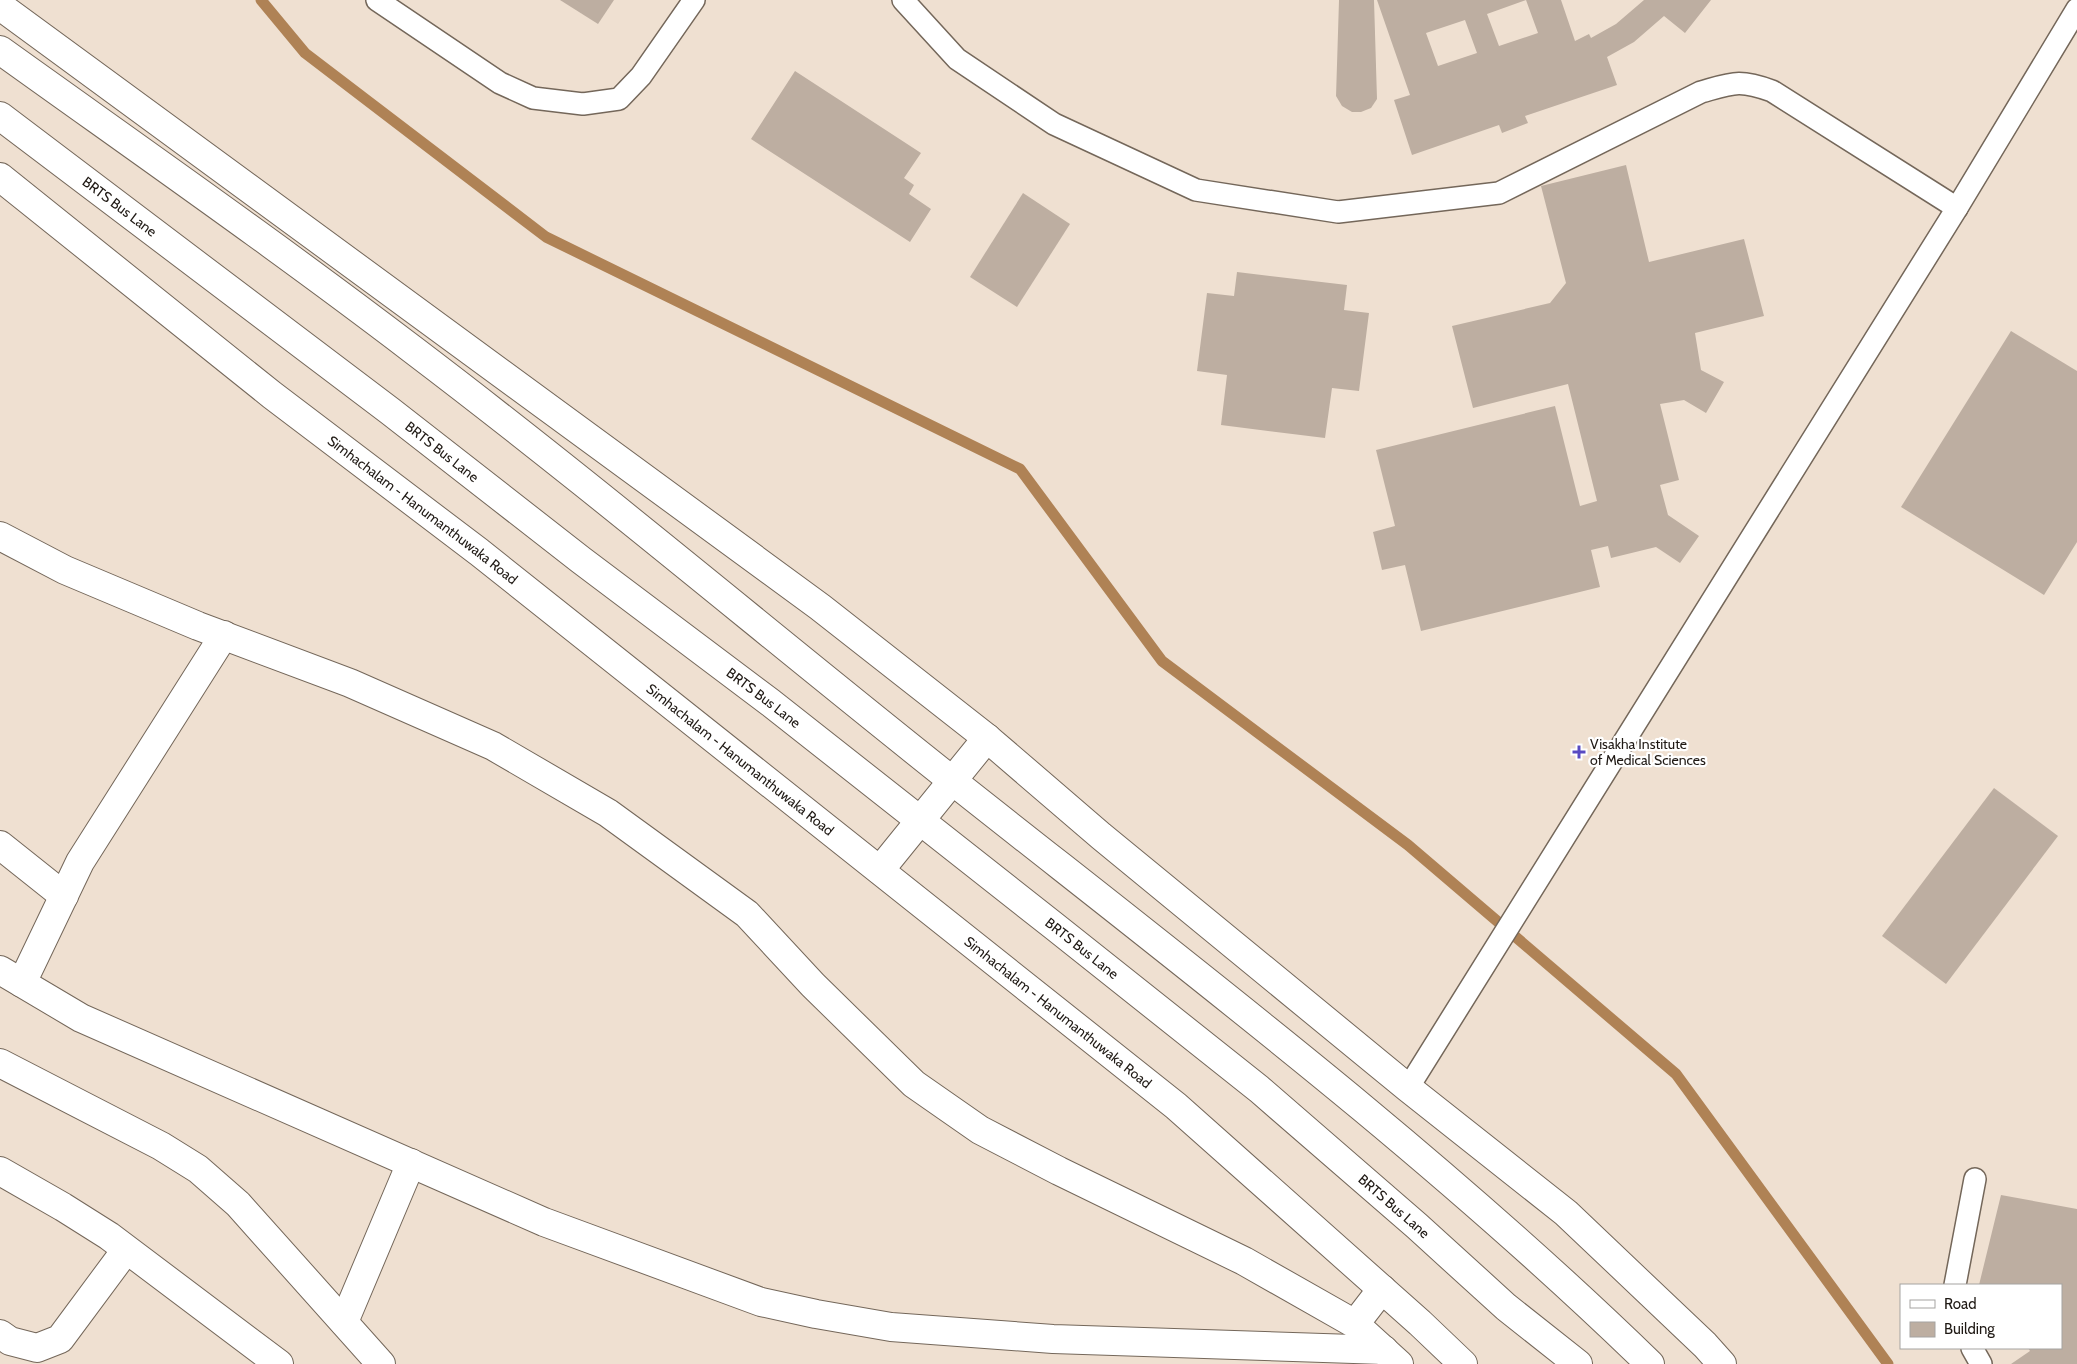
<svg xmlns="http://www.w3.org/2000/svg" width="2077" height="1364" viewBox="0 0 2077 1364" font-family="Cabin,sans-serif">
  <style>
    .lines { fill: none; stroke-linecap: round; stroke-linejoin: round }
    .stream { stroke: #af8255; stroke-width: 11 }
    .building { fill: #bdaea1; fill-rule: evenodd }
    .service-casing { stroke: #74675a; stroke-width: 24 }
    .minor-casing { stroke: #74675a; stroke-width: 30 }
    .tertiary-casing { stroke: #74675a; stroke-width: 30 }
    .primary-casing { stroke: #74675a; stroke-width: 30 }
    .service { stroke: #fff; stroke-width: 21 }
    .minor { stroke: #fff; stroke-width: 28 }
    .tertiary { stroke: #fff; stroke-width: 28 }
    .primary { stroke: #fff; stroke-width: 28 }
    .poi-dot { fill: #584ac2; stroke: #fff; stroke-width: 2 }
    .labels { text-anchor: middle; dominant-baseline: central; stroke-width: 4.5; stroke-linejoin: round; paint-order: stroke }
    .street-label { font-size: 14px; fill: #1f1914; stroke: #fff }
    .poi-label { font-size: 14px; fill: #1f1914; stroke: #fff; text-anchor: start }
  </style>
  <rect width="100%" height="100%" fill="#efe0d1"/>
  <g class="lines">
    <polyline class="stream" points="261,0 305,53 546,237 1020,469 1162,661 1408,845 1676,1074 1888,1364"/>
  </g>
  <g class="building">
    <polygon points="560,0 614,0 598,24"/>
    <polygon points="1339,0 1374,0 1377,99 1371,108 1361,112 1352,112 1342,106 1336,96"/>
    <path d="M1377,0H1526L1487,14L1499,46L1538,33L1526,0H1561L1575,41L1589,34L1591,38L1616,24L1644,0H1711L1685,33L1664,16L1634,42L1607,57L1617,85L1525,116L1528,123L1502,133L1499,125L1412,155L1394,100L1410,95ZM1465,20L1477,53L1438,66L1426,33Z"/>
    <polygon points="795,71 921,153 904,178 914,185 909,194 931,209 910,242 751,139"/>
    <polygon points="1626,165 1649,262 1744,239 1764,316 1695,333 1701,370 1724,382 1706,413 1684,400 1660,404 1679,480 1660,485 1668,515 1699,536 1680,563 1656,547 1611,558 1608,546 1591,550 1600,587 1421,631 1405,565 1382,570 1373,532 1395,526 1376,450 1555,406 1580,506 1597,501 1568,384 1473,408 1452,326 1550,303 1566,283 1541,186"/>
    <polygon points="1023,193 1070,224 1017,307 970,277"/>
    <polygon points="1237,272 1347,285 1344,310 1369,313 1359,391 1332,388 1325,438 1221,425 1227,375 1197,371 1207,293 1234,296"/>
    <polygon points="2011,331 2077,371 2077,542 2044,595 1901,507"/>
    <polygon points="1994,788 2058,836 1946,984 1882,936"/>
    <polygon points="2001,1195 2077,1209 2077,1364 2011,1364 2030,1351 2028,1348 2061,1348 2061,1285 1979,1285"/>
  </g>
  <g class="lines">
    <g class="service-casing">
      <g id="service">
        <polyline points="377,0 500,83 533,98 583,104 619,99 641,76 694,0"/>
        <path d="M903,0L957,59L1054,124L1196,190L1338,212L1499,193L1701,92C1733,83 1739,79 1772,91L1957,208"/>
        <polyline points="1408,1088 1957,208 2077,9"/>
        <polyline points="1955,1285 1975,1179"/>
        <polyline points="1972,1348 1981,1364"/>
      </g>
    </g>
    <g class="minor-casing">
      <g id="minor">
        <polyline points="0,536 65,570 198,626 350,683 493,746 608,813 747,914 813,985 914,1084 980,1130 1059,1171 1244,1261 1355,1324 1399,1364"/>
        <polyline points="0,845 64,896"/>
        <polyline points="0,970 81,1018 544,1222 761,1302 816,1314 891,1327 1053,1339 1384,1350"/>
        <polyline points="22,983 80,862 224,635"/>
        <polyline points="0,1063 161,1146 198,1169 238,1204 381,1364"/>
        <polyline points="0,1171 63,1207 109,1236 279,1364"/>
        <polyline points="344,1322 411,1163"/>
        <polyline points="1355,1324 1382,1289"/>
        <polyline points="0,1334 10,1341 37,1348 60,1339 126,1250"/>
      </g>
    </g>
    <g class="tertiary-casing">
      <g id="tertiary">
        <polyline points="0,6 820,607 987,738 1101,836 1408,1088 1566,1213 1705,1345 1722,1364"/>
        <path id="s1" d="M0,116L390,411L581,560L771,703L1054,926L1259,1089L1417,1226L1506,1307L1578,1364"/>
        <polyline points="880,870 987,738"/>
      </g>
    </g>
    <g class="primary-casing">
      <g id="primary">
        <path d="M0,50C138,149 277,246 412,349C598,490 776,641 959,786C1194,972 1434,1154 1650,1364"/>
        <path id="s2" d="M0,177L272,395L479,552L1176,1106L1420,1323L1463,1364"/>
      </g>
    </g>
    <use href="#service" class="service"/>
    <use href="#minor" class="minor"/>
    <use href="#tertiary" class="tertiary"/>
    <use href="#primary" class="primary"/>
  </g>
  <path class="poi-dot" d="M1576.5 744.5h5v5h5v5h-5v5h-5v-5h-5v-5h5z"/>
  <g class="labels">
    <g class="street-label">
      <text stroke="none"><textPath href="#s1" startOffset="150">BRTS Bus Lane</textPath></text>
      <text stroke="none"><textPath href="#s1" startOffset="555">BRTS Bus Lane</textPath></text>
      <text stroke="none"><textPath href="#s2" startOffset="538">Simhachalam - Hanumanthuwaka Road</textPath></text>
      <text stroke="none"><textPath href="#s1" startOffset="960">BRTS Bus Lane</textPath></text>
      <text stroke="none"><textPath href="#s2" startOffset="942">Simhachalam - Hanumanthuwaka Road</textPath></text>
      <text stroke="none"><textPath href="#s1" startOffset="1365">BRTS Bus Lane</textPath></text>
      <text stroke="none"><textPath href="#s2" startOffset="1348">Simhachalam - Hanumanthuwaka Road</textPath></text>
      <text stroke="none"><textPath href="#s1" startOffset="1770">BRTS Bus Lane</textPath></text>
    </g>
    <g class="poi-label">
      <text x="1590" y="744">Visakha Institute<tspan x="1590" dy="16">of Medical Sciences</tspan></text>
    </g>
  </g>
  <rect x="1900" y="1284" width="162" height="65" fill="#ffffff" stroke="#a5a3a1"/>
  <rect x="1910" y="1300" width="25" height="8" fill="#ffffff" stroke="#a5a3a1"/>
  <text x="1944" y="1309" font-size="15" fill="#1f1914">Road</text>
  <rect x="1910" y="1322" width="25" height="15" fill="#bdaea1" stroke="#a5a3a1"/>
  <text x="1944" y="1334" font-size="15" fill="#1f1914">Building</text>
</svg>
